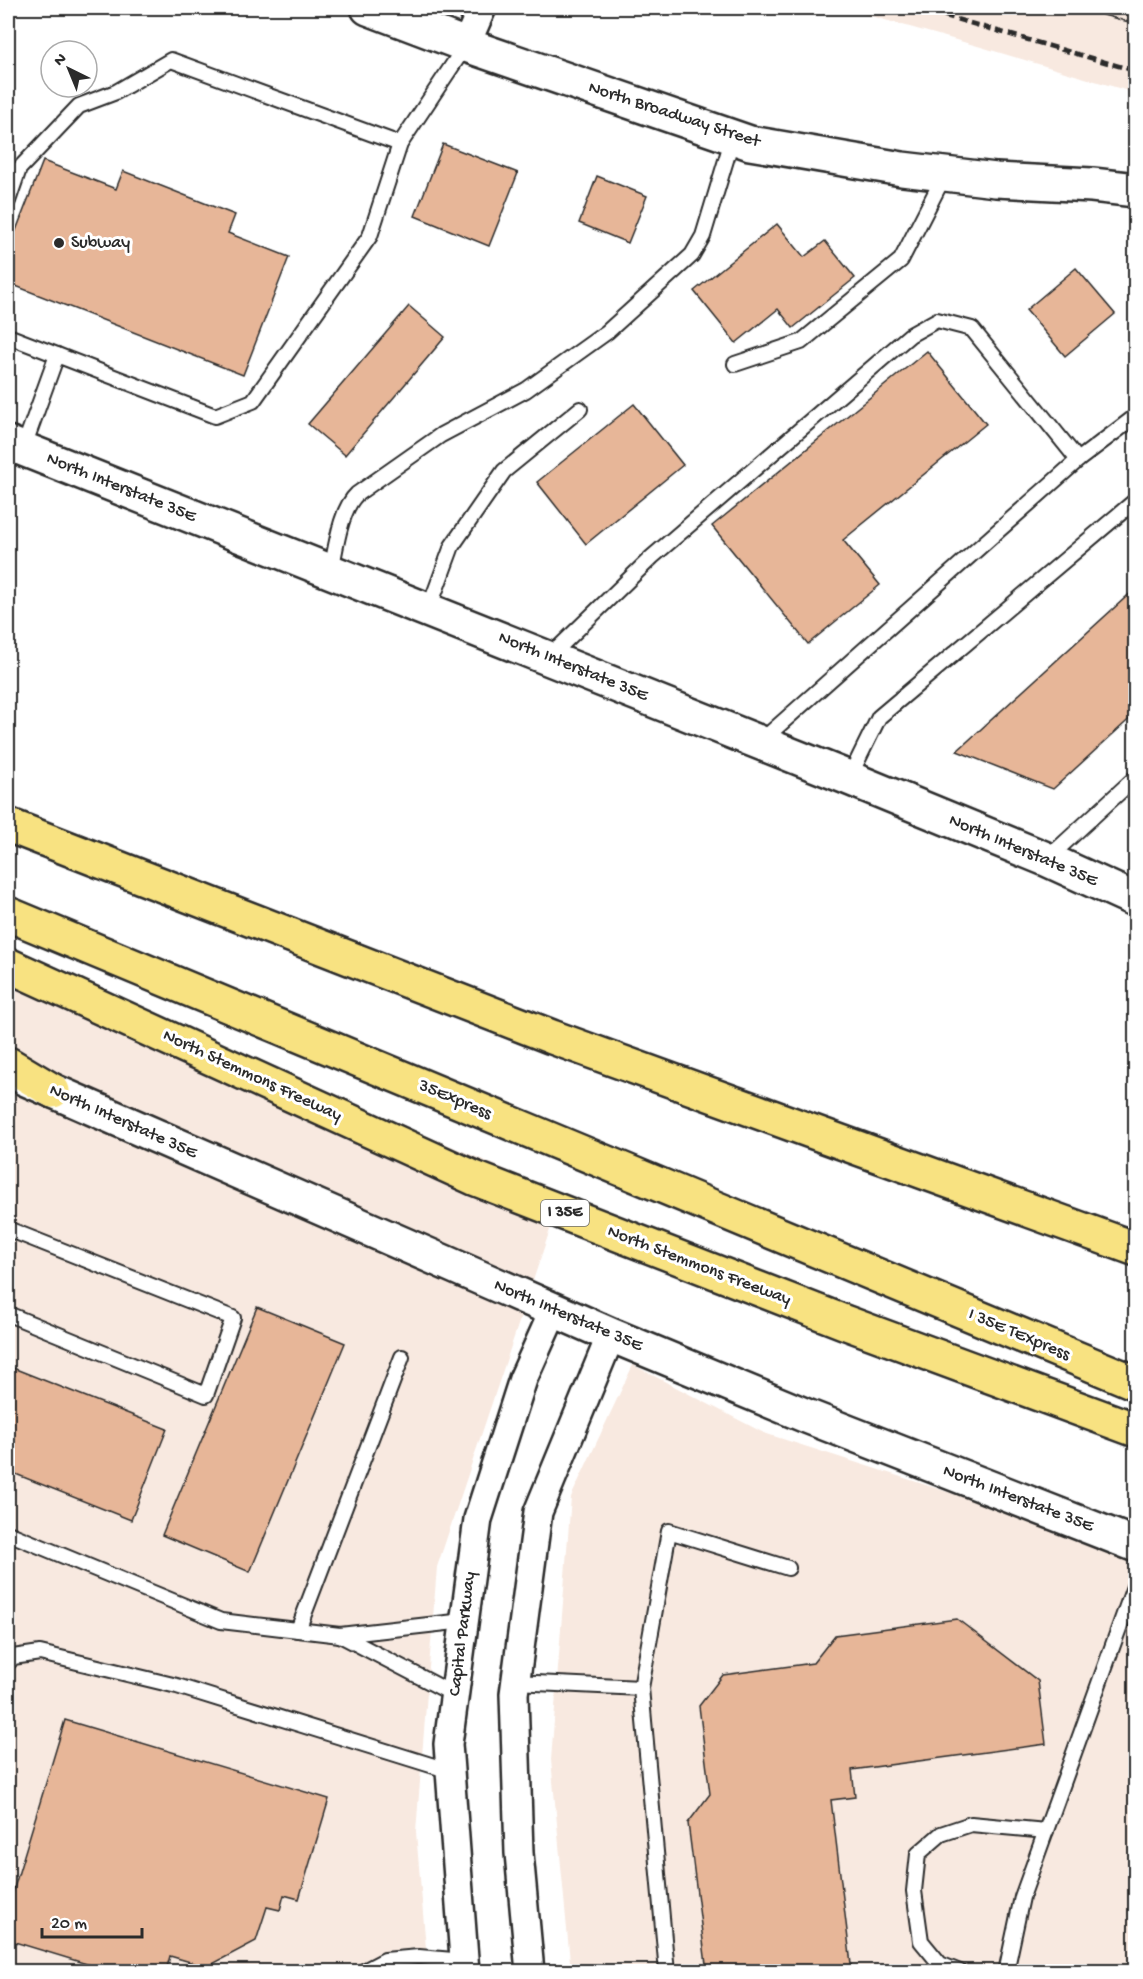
<svg xmlns="http://www.w3.org/2000/svg" width="1143" height="1979" viewBox="0 0 1143 1979" font-family="'Gochi Hand',sans-serif">
  <style>
    .built { fill: #f8e9e0 }
    .building { fill: #e7b698; stroke: #2b2b2b; stroke-width: 1.5 }
    .lines { fill: none; stroke-linecap: round; stroke-linejoin: round }
    .lane-casing { stroke: #2b2b2b; stroke-width: 18 }
    .street-casing { stroke: #2b2b2b; stroke-width: 32 }
    .secondary-casing { stroke: #2b2b2b; stroke-width: 38 }
    .highway-casing { stroke: #2b2b2b; stroke-width: 38 }
    .lane { stroke: #fff; stroke-width: 14 }
    .street { stroke: #fff; stroke-width: 27 }
    .secondary { stroke: #fff; stroke-width: 33 }
    .highway { stroke: #f8e281; stroke-width: 33 }
    .tram { stroke: #2b2b2b; stroke-width: 1.5 }
    .rail { stroke: #2b2b2b; stroke-width: 4.5; stroke-dasharray: 9 4.5; stroke-linecap: butt }
    .poi-dot { fill: #2b2b2b; stroke: #fff; stroke-width: 2 }
    .labels { text-anchor: middle; dominant-baseline: central; stroke-width: 6; stroke-linejoin: round; paint-order: stroke }
    .shield { fill: #fff; stroke: #6b6b6b; stroke-width: 1.5 }
    .shield-label { font-size: 16px; font-weight: bold; fill: #2b2b2b }
    .street-label { font-size: 18px; fill: #2b2b2b; stroke: #fff }
    .poi-label { font-size: 18px; fill: #2b2b2b; stroke: #fff; text-anchor: start }
  </style>
  <rect width="100%" height="100%" fill="#fff"/>
  <filter id="ink" filterUnits="userSpaceOnUse"><feTurbulence type="fractalNoise" baseFrequency=".0167" numOctaves="2"/><feDisplacementMap in="SourceGraphic" scale="12" xChannelSelector="R" yChannelSelector="G"/><feConvolveMatrix kernelMatrix="1 2 1 2 8 2 1 2 1" color-interpolation-filters="sRGB"/></filter>
  <g filter="url(#ink)">
    <g class="built">
      <polygon points="842,8 1135,8 1135,93 981,47"/>
      <polygon points="8,955 562,1194 437,1567 416,1832 428,1971 8,1971"/>
      <polygon points="633,1365 764,1433 1135,1552 1135,1971 571,1972 551,1760 571,1497"/>
    </g>
    <g class="building">
      <polygon points="443,144 518,173 489,246 415,216"/>
      <polygon points="43,161 116,189 123,171 235,215 228,233 289,257 243,375 8,283 8,251"/>
      <polygon points="597,176 647,196 628,243 579,223"/>
      <polygon points="777,224 804,257 825,241 855,278 793,328 778,309 736,343 694,291"/>
      <polygon points="1076,268 1115,314 1065,356 1026,310"/>
      <polygon points="409,306 445,337 345,455 308,424"/>
      <polygon points="927,351 986,424 843,540 880,585 808,644 712,526"/>
      <polygon points="634,404 683,465 586,544 537,482"/>
      <polygon points="1136,588 1136,713 1053,789 957,751"/>
      <polygon points="257,1307 345,1343 250,1572 162,1535"/>
      <polygon points="8,1366 167,1429 131,1520 8,1471"/>
      <polygon points="957,1619 1038,1681 1046,1744 852,1770 855,1797 831,1800 852,1972 707,1972 688,1823 710,1794 699,1706 723,1675 813,1663 835,1635"/>
      <polygon points="65,1720 329,1799 299,1899 284,1895 280,1910 267,1907 256,1941 207,1967 170,1956 166,1971 150,1966 148,1972 113,1972 8,1940 8,1908"/>
    </g>
    <g class="lines">
      <g class="lane-casing">
        <g id="lane">
          <polyline points="8,201 19,169 79,106 116,92 171,60 400,144"/>
          <polyline points="8,336 57,355"/>
          <polyline points="735,364 801,342 901,260 945,174"/>
          <polyline points="23,449 57,355 215,416 253,401 370,236 400,144 466,45"/>
          <path d="M331,571C336,548 340,510 357,494L441,435L526,390L607,332L692,255L703,236L733,137"/>
          <polyline points="428,611 452,546 504,471 580,409"/>
          <polyline points="549,657 652,557 910,335 937,320 972,329 1078,460"/>
          <polyline points="760,742 1078,460 1136,416"/>
          <polyline points="849,778 879,717 1136,500"/>
          <polyline points="1048,858 1136,777"/>
          <polyline points="8,1229 233,1318 206,1395 8,1314"/>
          <polyline points="8,1533 221,1621 340,1635"/>
          <polyline points="298,1630 402,1357"/>
          <polyline points="8,1663 13,1657 40,1653 177,1686 450,1771"/>
          <polyline points="515,1682 641,1688 667,1972"/>
          <polyline points="641,1688 669,1531 788,1568"/>
          <polyline points="455,1695 340,1635 464,1621"/>
          <polyline points="362,1972 385,1960 419,1957 464,1961"/>
          <polyline points="960,1972 940,1964 921,1941 914,1891 918,1854 941,1834 971,1824 1046,1831"/>
          <polyline points="1006,1972 1022,1897 1136,1581"/>
        </g>
      </g>
      <g class="street-casing">
        <g id="street">
          <polyline points="466,45 482,8"/>
          <polyline points="465,1972 448,1744 478,1519 523,1379 554,1310"/>
          <polyline points="530,1972 519,1853 514,1694 538,1512 611,1335"/>
        </g>
      </g>
      <g class="secondary-casing">
        <g id="secondary">
          <polyline points="368,8 466,45 750,143 902,169 996,180 1092,185 1136,190"/>
          <polyline points="8,443 849,778 1046,859 1136,900"/>
          <polyline points="26,1079 611,1335 809,1417 1136,1545"/>
        </g>
      </g>
      <g class="highway-casing">
        <g id="highway">
          <polyline points="8,825 552,1037 1136,1249"/>
          <polyline points="8,914 1136,1383"/>
          <polyline points="8,965 474,1178 844,1322 1136,1430"/>
          <polyline points="8,1064 53,1091"/>
        </g>
      </g>
      <use href="#lane" class="lane"/>
      <use href="#street" class="street"/>
      <use href="#secondary" class="secondary"/>
      <use href="#highway" class="highway"/>
      <polyline class="tram" points="1078,8 1136,24"/>
      <polyline class="rail" points="918,8 1136,71"/>
    </g>
  </g>
  <circle class="poi-dot" cx="59" cy="243" r="6"/>
  <g class="labels">
    <rect class="shield" x="541" y="1200" width="48" height="26" rx="4.5"/>
    <g class="shield-label">
      <text x="565" y="1213">I 35E</text>
    </g>
    <g class="street-label">
      <text transform="translate(674 115) rotate(18)">North Broadway Street</text>
      <text transform="translate(121 488) rotate(22)">North Interstate 35E</text>
      <text transform="translate(573 667) rotate(22)">North Interstate 35E</text>
      <text transform="translate(1023 851) rotate(23)">North Interstate 35E</text>
      <text transform="translate(252 1076) rotate(25)">North Stemmons Freeway</text>
      <text transform="translate(455 1100) rotate(23)">35Express</text>
      <text transform="translate(123 1122) rotate(24)">North Interstate 35E</text>
      <text transform="translate(699 1266) rotate(21)">North Stemmons Freeway</text>
      <text transform="translate(568 1316) rotate(23)">North Interstate 35E</text>
      <text transform="translate(1019 1335) rotate(23)">I 35E TEXpress</text>
      <text transform="translate(1018 1499) rotate(21)">North Interstate 35E</text>
      <text transform="translate(463 1634) rotate(-83)">Capital Parkway</text>
    </g>
    <g class="poi-label">
      <text x="71" y="243">Subway</text>
    </g>
  </g>
  <rect width="1143" height="1979" fill="none" stroke="#fff" stroke-width="30"/>
  <rect x="15" y="15" width="1113" height="1949" fill="none" stroke="#2b2b2b" stroke-width="2" filter="url(#ink)"/>
  <g transform="translate(69 69) rotate(317)"><circle r="28" fill="#ffffff" stroke="#aaaaaa" stroke-width="1.5"/>
  <path d="M0-4.5L10 22L0 15L-10 22Z" fill="#2b2b2b"/>
  <text y="-9" font-size="16" font-weight="bold" text-anchor="middle" fill="#2b2b2b">N</text>
  </g>
  <path d="M42 1928v9h100v-9" fill="none" stroke="#2b2b2b" stroke-width="3"/>
  <text x="51" y="1928" font-size="18" fill="#2b2b2b" stroke="#ffffff" stroke-width="4.5" paint-order="stroke">20 m</text>
</svg>
